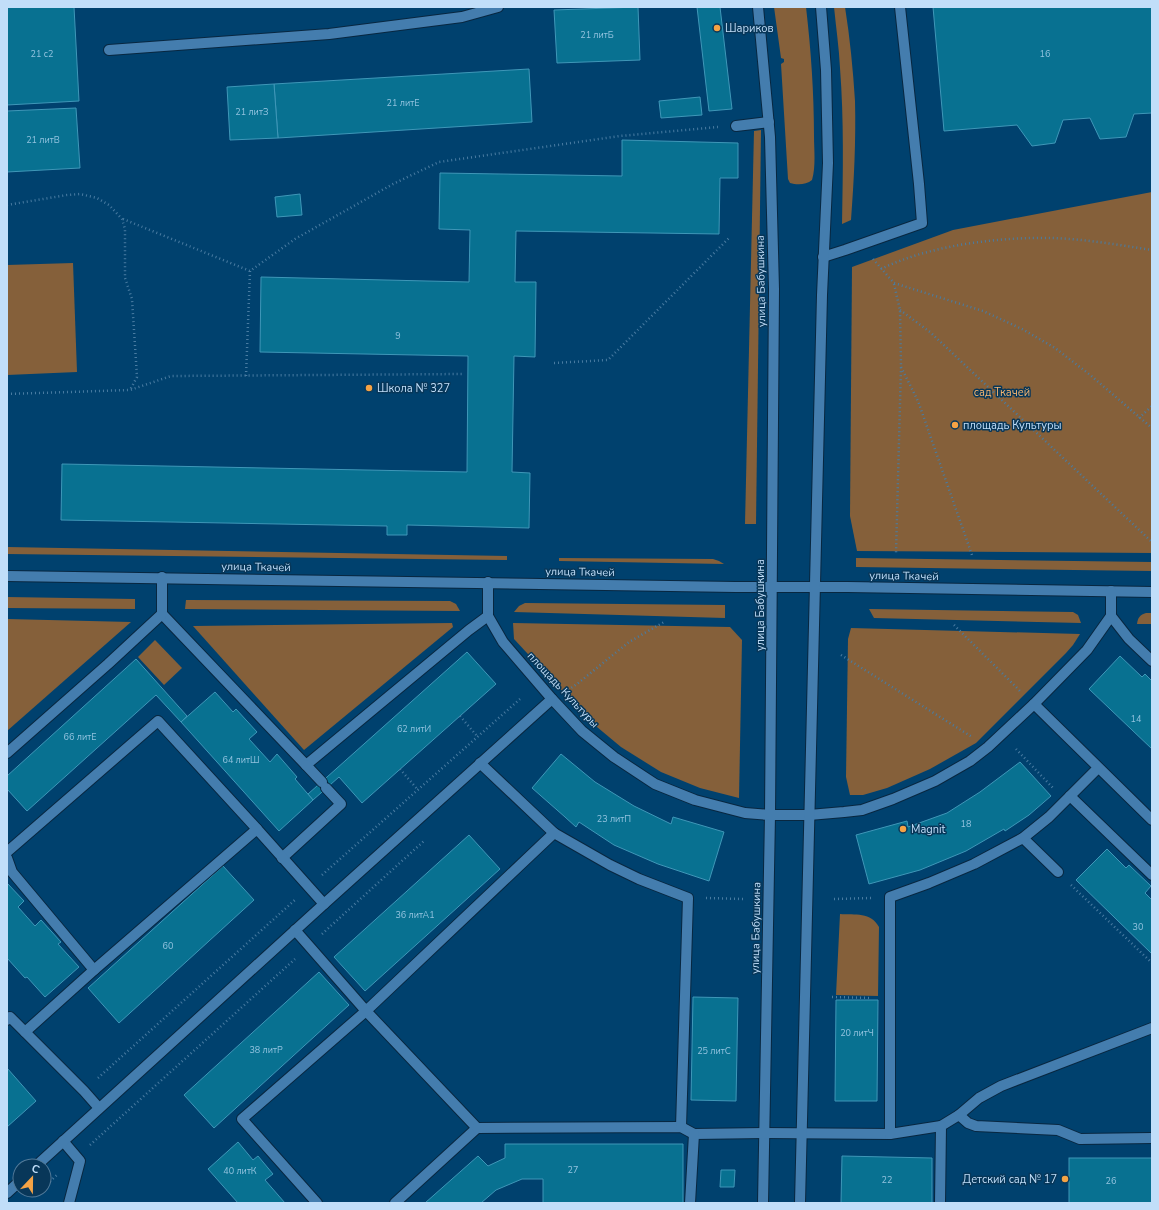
<svg xmlns="http://www.w3.org/2000/svg" width="1159" height="1210" viewBox="0 0 1159 1210" font-family="'Nunito Sans',sans-serif">
  <style>
    .green { fill: #85603a }
    .building { fill: #087191; stroke: #3f97b8 }
    .lines { fill: none; stroke-linecap: round; stroke-linejoin: round }
    .minor-casing { stroke: #082740; stroke-width: 12 }
    .path { stroke: #497ca2; stroke-width: 2.5; stroke-dasharray: 1 3; stroke-linecap: butt }
    .minor { stroke: #447dae; stroke-width: 10 }
    .poi-dot { fill: #f5a345; stroke: #083759; stroke-width: 1.5 }
    .labels { text-anchor: middle; dominant-baseline: central; stroke-width: 3; stroke-linejoin: round; paint-order: stroke }
    .number-label { font-size: 9px; fill: #93c3df }
    .poi-label { font-size: 11px; fill: #c1def9; stroke: #083759; text-anchor: start }
    .street-label { font-size: 11px; fill: #c1def9; stroke: #083759 }
    .park-label { font-size: 11px; fill: #f6b570; stroke: #083759 }
  </style>
  <rect width="100%" height="100%" fill="#00416e"/>
  <g class="green">
    <path d="M774,7H806C811,50 814,93 814,136C814,150 816,166 812,180C806,185 797,185 790,183L788,179L781,64L784,62V59L781,58Z"/>
    <path d="M834,7H845C850,38 853,70 855,101C856,141 854,181 851,220L842,224C843,172 844,120 840,68C839,48 836,27 834,7Z"/>
    <polygon points="761,130 756,524 745,524 754,131"/>
    <polygon points="1152,192 1152,553 857,551 850,516 852,267 953,230"/>
    <polygon points="73,263 77,372 7,375 7,265"/>
    <polygon points="7,547 507,556 507,560 7,554"/>
    <polygon points="559,558 713,559 719,561 724,564 559,561"/>
    <polygon points="856,558 1152,562 1152,571 856,567"/>
    <polygon points="7,597 135,599 135,609 7,608"/>
    <polygon points="186,600 450,601 456,604 460,611 185,609"/>
    <polygon points="525,603 725,605 725,618 514,612 519,606"/>
    <polygon points="869,609 1073,612 1078,615 1081,623 874,618"/>
    <path d="M1146,613H1152V624H1137C1138,617 1140,615 1146,613Z"/>
    <polygon points="7,619 131,622 7,731"/>
    <polygon points="452,623 453,627 304,750 193,626"/>
    <polygon points="513,623 730,627 742,640 739,798 700,788 661,772 621,747 591,722 514,639"/>
    <polygon points="851,628 1080,634 1073,645 1066,653 976,743 930,769 887,788 863,795 850,795 846,777 848,639"/>
    <polygon points="155,640 182,668 164,685 138,657"/>
    <path d="M840,914C855,915 871,912 879,927L878,996L836,995Z"/>
  </g>
  <g class="building">
    <polygon points="7,7 74,7 79,101 7,105"/>
    <polygon points="638,7 640,60 557,63 554,10"/>
    <polygon points="697,7 720,7 732,109 709,111"/>
    <polygon points="933,7 1152,7 1152,113 1134,114 1126,137 1100,139 1090,118 1063,120 1055,143 1032,146 1017,125 944,131"/>
    <polygon points="529,69 532,122 278,138 274,84"/>
    <polygon points="274,84 278,138 230,140 227,87"/>
    <polygon points="700,97 702,115 661,118 659,101"/>
    <polygon points="76,108 80,168 7,172 7,111"/>
    <polygon points="622,140 738,143 738,178 720,178 719,234 516,231 515,282 536,282 535,357 514,356 512,472 530,473 529,528 407,525 407,535 387,535 387,526 61,520 62,464 467,472 468,356 260,352 261,277 469,282 470,230 439,229 440,173 622,176"/>
    <polygon points="300,194 302,215 277,217 275,197"/>
    <polygon points="467,652 496,684 362,803 339,777 313,800 308,794"/>
    <polygon points="1120,656 1142,677 1145,674 1152,681 1152,749 1089,689"/>
    <polygon points="136,659 187,716 181,722 156,695 27,811 7,789 7,776"/>
    <polygon points="215,692 233,712 236,709 257,732 249,739 270,762 277,754 297,777 295,779 313,800 279,831 181,722"/>
    <polygon points="561,754 595,782 634,806 671,824 673,817 724,832 709,881 658,864 614,845 579,822 576,827 565,817 532,788"/>
    <polygon points="1020,762 1051,796 1029,815 1005,831 1004,829 966,851 920,870 869,884 856,835 907,821 908,827 947,813 980,792"/>
    <polygon points="469,835 500,869 365,991 334,957"/>
    <polygon points="1107,849 1126,868 1129,865 1151,886 1145,893 1152,900 1152,954 1076,880"/>
    <polygon points="223,866 254,900 119,1023 88,988"/>
    <polygon points="7,883 24,901 18,907 35,926 41,920 61,942 58,944 79,967 45,997 27,977 25,978 7,958"/>
    <polygon points="319,972 349,1005 214,1128 184,1095"/>
    <polygon points="693,997 738,998 736,1101 691,1100"/>
    <polygon points="836,1000 878,1000 877,1101 835,1101"/>
    <polygon points="7,1068 36,1101 7,1127"/>
    <polygon points="238,1142 253,1160 258,1156 273,1174 265,1180 285,1203 238,1203 208,1169"/>
    <polygon points="505,1144 683,1144 683,1203 543,1203 543,1179 522,1179 496,1190 481,1203 425,1203 478,1156 488,1166 505,1158"/>
    <polygon points="842,1156 932,1158 932,1203 841,1203"/>
    <rect x="1069" y="1158" width="83" height="45"/>
    <polygon points="721,1170 735,1170 734,1187 720,1187"/>
  </g>
  <g class="lines">
    <g class="minor-casing">
      <g id="minor">
        <polyline points="758,7 770,137 774,289 770,815 763,1203"/>
        <polyline points="109,50 329,34 462,17 498,7"/>
        <polyline points="736,126 769,122"/>
        <polyline points="823,257 845,250 922,223 919,184 900,7"/>
        <polyline points="7,576 735,587 848,587 1152,592"/>
        <polyline points="488,582 488,616 503,642 552,699 582,731 614,757 655,784 695,800 745,813 770,815 809,815 844,812 862,810 893,799 935,781 970,761 988,747 1034,704 1087,650 1111,616 1111,591"/>
        <polyline points="162,614 306,765 469,630 488,616"/>
        <polyline points="1111,616 1129,639 1152,661"/>
        <polyline points="1034,704 1152,820"/>
        <polyline points="7,753 108,664 162,614 162,577"/>
        <polyline points="480,763 554,833"/>
        <polyline points="306,765 322,782"/>
        <polyline points="1070,796 1152,875"/>
        <polyline points="1023,838 1058,872"/>
        <polyline points="7,852 158,721 257,829"/>
        <polyline points="7,858 12,872 94,970"/>
        <polyline points="282,858 341,804 326,788"/>
        <polyline points="295,930 366,1011 477,1128 395,1203"/>
        <polyline points="7,1020 10,1017 84,1091 99,1108"/>
        <polyline points="25,1032 94,970 257,829 324,904"/>
        <polyline points="959,1115 968,1123 976,1126 1058,1130 1080,1139 1152,1138"/>
        <polyline points="477,1128 681,1127 694,1134 764,1133 890,1134 941,1126 959,1115 979,1098 1001,1086 1152,1028"/>
        <polyline points="890,1134 890,897 929,883 974,864 1023,838 1049,817 1098,768"/>
        <polyline points="63,1141 80,1161 69,1203"/>
        <polyline points="36,1166 324,904 552,699"/>
        <polyline points="7,1193 20,1181"/>
        <polyline points="317,1203 242,1119 366,1011 554,833 610,865 639,879 688,898 681,1127"/>
        <polyline points="690,1203 694,1134"/>
        <polyline points="800,1203 822,295 828,163 826,70 821,7"/>
        <polyline points="940,1203 941,1126"/>
      </g>
    </g>
    <g class="path">
      <polyline points="7,205 67,195 80,194 97,198 109,205 122,219 125,229 125,278 132,299 137,377 130,390"/>
      <polyline points="123,219 250,271"/>
      <polyline points="873,259 894,283 983,311 1022,329 1055,348 1089,374 1152,428"/>
      <path d="M881,269C930,245 998,237 1052,238C1085,239 1119,245 1152,250"/>
      <polyline points="894,284 900,310 901,366 896,554"/>
      <polyline points="900,310 930,332 1152,542"/>
      <polyline points="554,363 608,360 729,238"/>
      <polyline points="901,367 918,401 972,555"/>
      <polyline points="246,376 250,271 295,239 393,184 439,162 620,136 718,127"/>
      <polyline points="7,394 130,390 171,376 463,374"/>
      <polyline points="1139,418 1152,406"/>
      <polyline points="954,625 1020,691"/>
      <polyline points="841,655 972,737"/>
      <polyline points="568,690 577,684 629,642 664,622"/>
      <polyline points="460,716 477,736"/>
      <polyline points="1016,749 1053,788"/>
      <polyline points="400,769 418,790"/>
      <polyline points="322,875 520,699"/>
      <polyline points="1071,885 1152,963"/>
      <polyline points="706,898 743,899"/>
      <polyline points="834,899 871,898"/>
      <polyline points="322,934 425,840"/>
      <polyline points="832,997 871,998"/>
      <polyline points="98,1078 296,899"/>
      <polyline points="90,1145 295,959"/>
      <polyline points="44,1187 57,1175"/>
      <polyline points="33,1196 40,1190"/>
    </g>
    <use href="#minor" class="minor"/>
  </g>
  <g class="poi-dot">
    <circle cx="717" cy="28" r="4"/>
    <circle cx="369" cy="388" r="4"/>
    <circle cx="955" cy="425" r="4"/>
    <circle cx="903" cy="829" r="4"/>
    <circle cx="1065" cy="1179" r="4"/>
  </g>
  <g class="labels">
    <g class="number-label">
      <text x="597" y="35">21 литБ</text>
      <text x="42" y="54">21 с2</text>
      <text x="1045" y="54">16</text>
      <text x="403" y="103">21 литЕ</text>
      <text x="252" y="112">21 литЗ</text>
      <text x="43" y="140">21 литВ</text>
      <text x="398" y="336">9</text>
      <text x="1136" y="719">14</text>
      <text x="414" y="729">62 литИ</text>
      <text x="80" y="737">66 литЕ</text>
      <text x="241" y="760">64 литШ</text>
      <text x="614" y="819">23 литП</text>
      <text x="966" y="824">18</text>
      <text x="415" y="915">36 литА1</text>
      <text x="1138" y="927">30</text>
      <text x="168" y="946">60</text>
      <text x="857" y="1033">20 литЧ</text>
      <text x="266" y="1050">38 литР</text>
      <text x="714" y="1051">25 литС</text>
      <text x="573" y="1170">27</text>
      <text x="240" y="1171">40 литК</text>
      <text x="887" y="1180">22</text>
      <text x="1111" y="1181">26</text>
    </g>
    <g class="poi-label">
      <text x="725" y="28">Шариков</text>
      <text x="377" y="388">Школа № 327</text>
      <text x="963" y="425">площадь Культуры</text>
      <text x="911" y="829">Magnit</text>
      <text x="1057" y="1179" text-anchor="end">Детский сад № 17</text>
    </g>
    <g class="street-label">
      <text transform="translate(761 281) rotate(-91)">улица Бабушкина</text>
      <text transform="translate(256 567) rotate(1)">улица Ткачей</text>
      <text transform="translate(580 572) rotate(1)">улица Ткачей</text>
      <text transform="translate(904 576) rotate(1)">улица Ткачей</text>
      <text transform="translate(760 605) rotate(-90)">улица Бабушкина</text>
      <text transform="translate(563 690) rotate(47)">площадь Культуры</text>
      <text transform="translate(756 928) rotate(-89)">улица Бабушкина</text>
    </g>
    <g class="park-label">
      <text x="1002" y="392">сад Ткачей</text>
    </g>
  </g>
  <rect width="1159" height="1210" fill="none" stroke="#c1def9" stroke-width="16"/>
  <g transform="translate(32 1178) rotate(22)"><circle r="19" fill="#083759" stroke="#527a99"/>
  <path d="M0-3L7 15L0 10L-7 15Z" fill="#f5a345"/>
  <text y="-6" font-size="11" font-weight="bold" text-anchor="middle" fill="#c1def9">С</text>
  </g>
</svg>
